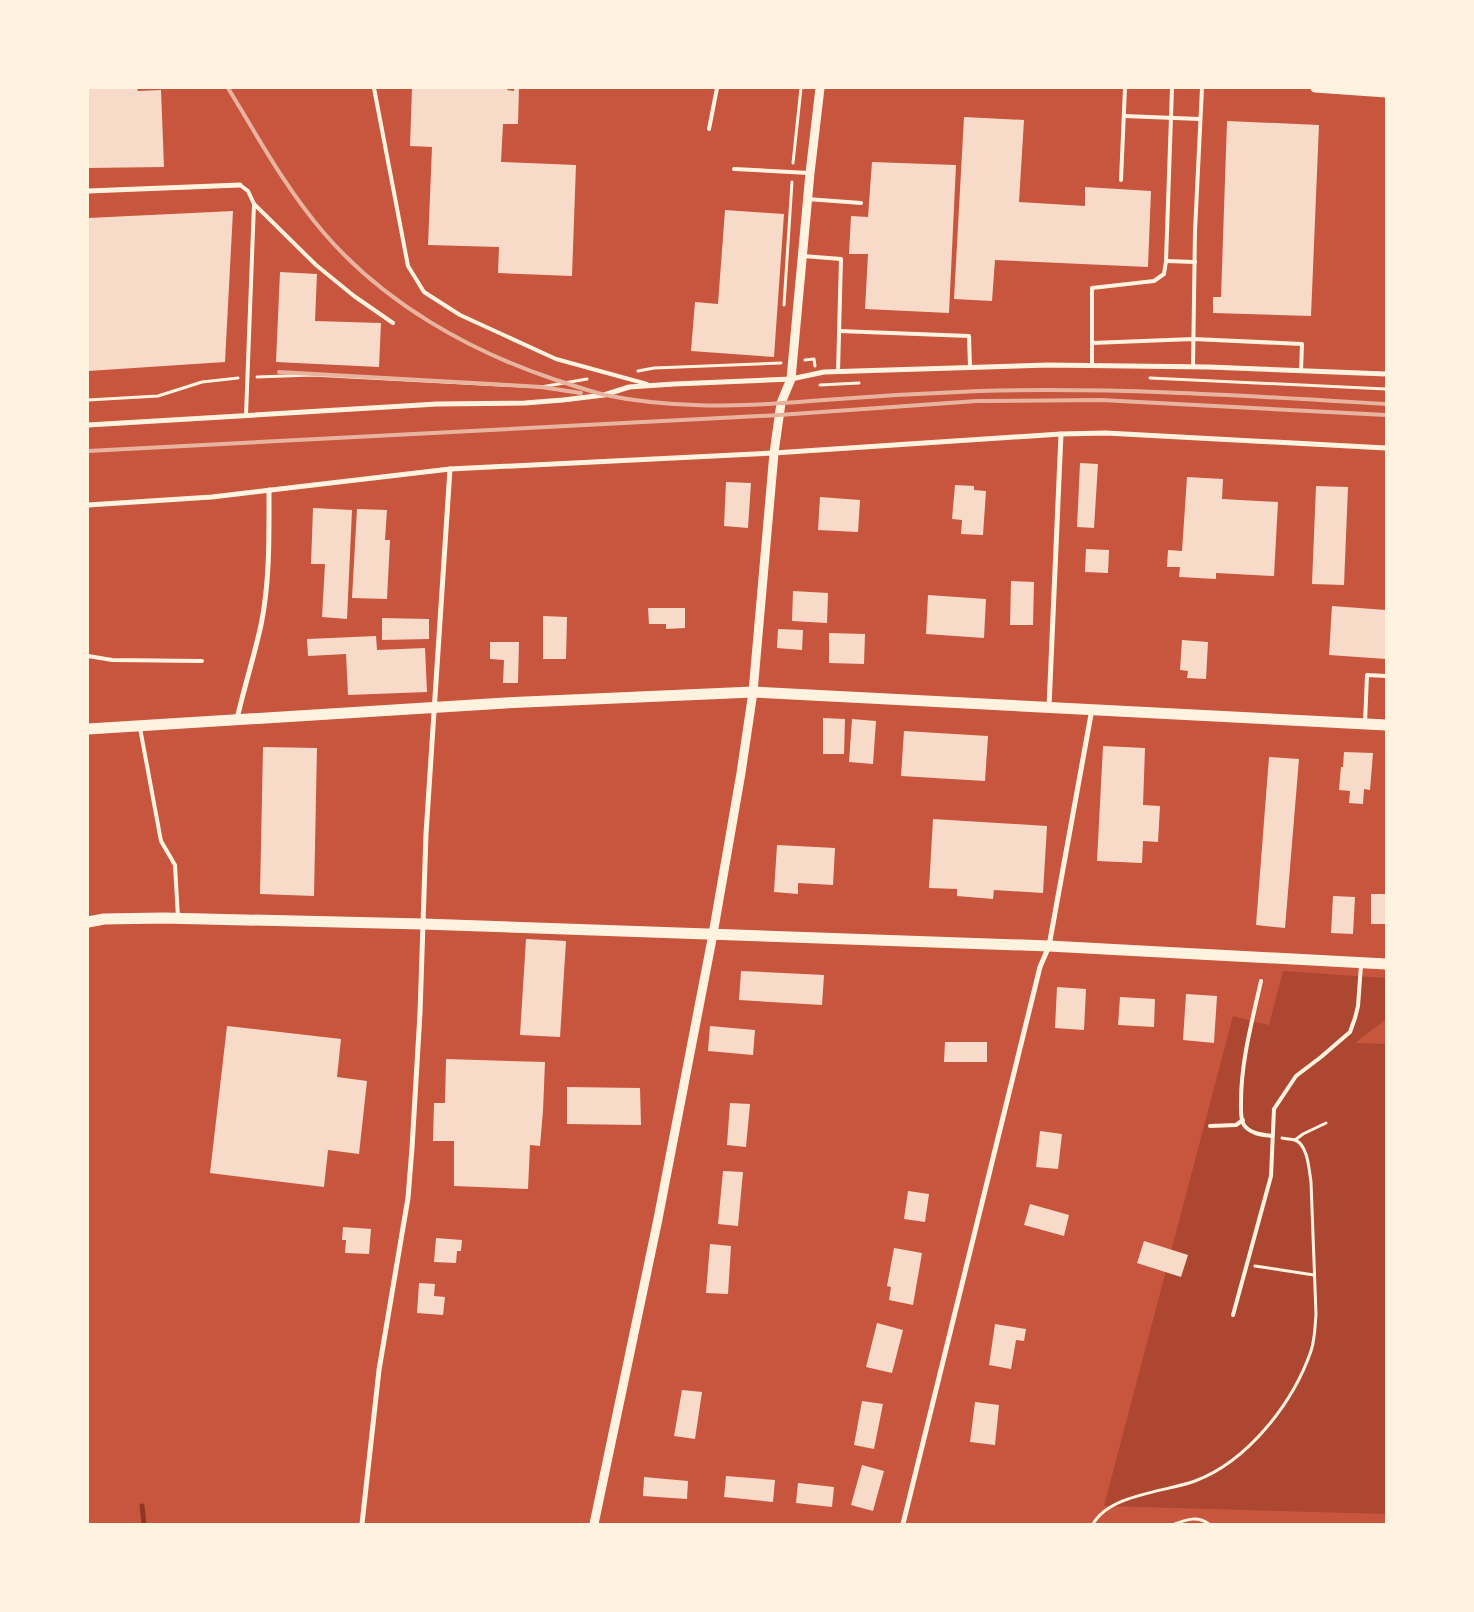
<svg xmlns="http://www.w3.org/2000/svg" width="1474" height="1612" viewBox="0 0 1474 1612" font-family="'Titillium Web',sans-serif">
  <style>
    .green { fill: #ae4732 }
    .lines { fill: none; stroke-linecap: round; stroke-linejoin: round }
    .stream { stroke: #8f3625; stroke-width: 5 }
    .building { fill: #f7dbc8 }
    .path { stroke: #fff3e0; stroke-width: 3 }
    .service { stroke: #fff3e0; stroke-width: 4 }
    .minor { stroke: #fff3e0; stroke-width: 5 }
    .tertiary { stroke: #fff3e0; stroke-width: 9 }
    .primary { stroke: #fff3e0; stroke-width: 11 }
    .rail { stroke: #e9b49f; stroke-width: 4 }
  </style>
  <rect width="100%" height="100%" fill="#c8553d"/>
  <polygon class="green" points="1283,971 1386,978 1386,1019 1355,1043 1386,1044 1386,1514 1104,1506 1233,1016 1269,1025"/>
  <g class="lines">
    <polyline class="stream" points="142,1506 144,1524"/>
  </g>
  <g class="building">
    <polygon points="88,88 137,88 138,91 161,90 164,167 88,168"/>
    <polygon points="412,88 508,88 507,90 514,91 514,88 519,88 518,124 503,124 501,162 576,165 572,276 498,273 499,247 428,245 432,147 410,146"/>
    <polygon points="964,117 1024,120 1019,202 1085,206 1085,187 1151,191 1148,267 995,260 992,301 954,299"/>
    <polygon points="1227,121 1319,125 1311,316 1213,313 1213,297 1221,297"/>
    <polygon points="872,162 956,165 949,313 865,309 868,254 849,254 851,216 868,217"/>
    <polygon points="725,210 784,214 774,357 691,351 695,302 718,304"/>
    <polygon points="233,211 225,362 88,371 88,218"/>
    <polygon points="280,272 317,274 315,321 381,323 379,367 276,362"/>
    <polygon points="1080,463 1098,464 1094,528 1077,527"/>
    <polygon points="1187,477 1223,479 1222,499 1278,502 1274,576 1216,573 1216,579 1179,577 1180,567 1167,567 1168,550 1182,551"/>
    <polygon points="726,482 751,483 748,528 724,526"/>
    <polygon points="955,485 974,486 974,490 986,491 983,535 961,534 962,520 952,519"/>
    <polygon points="1316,486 1348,487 1344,585 1312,584"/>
    <polygon points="820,497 860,500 858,532 818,530"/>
    <polygon points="313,508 352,510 347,619 322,617 325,564 311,564"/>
    <polygon points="357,509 387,510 385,540 390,540 387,599 352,598"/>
    <polygon points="1086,549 1109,550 1108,573 1085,572"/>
    <polygon points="1011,581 1034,582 1033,625 1010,625"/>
    <polygon points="793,591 828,593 827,623 792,621"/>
    <polygon points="928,595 986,599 984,638 926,634"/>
    <polygon points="1332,606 1386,610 1386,659 1329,655"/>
    <polygon points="648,608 685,608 685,628 666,629 666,624 649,624"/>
    <polygon points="543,616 567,617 566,659 543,659"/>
    <polygon points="382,618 429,619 429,639 382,640"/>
    <polygon points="778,629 803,630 802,650 777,648"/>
    <polygon points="829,633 865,634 864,664 829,663"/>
    <polygon points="376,636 377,650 425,648 427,692 348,695 346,654 308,656 307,639"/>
    <polygon points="1182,640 1208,642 1206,679 1187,678 1188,671 1180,670"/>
    <polygon points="490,642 519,642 518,683 503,683 504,660 490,659"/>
    <polygon points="823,718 845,719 844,754 823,754"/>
    <polygon points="852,719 876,721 873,764 849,762"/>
    <polygon points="904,731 988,736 985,781 901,776"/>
    <polygon points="1103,746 1145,748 1143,805 1160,806 1158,842 1143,841 1142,863 1097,861"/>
    <polygon points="263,747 317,748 314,896 260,894"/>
    <polygon points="1344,752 1373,753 1370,790 1364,789 1363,804 1349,803 1350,791 1339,790 1341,767 1343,767"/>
    <polygon points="1269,757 1299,759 1285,928 1256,925"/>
    <polygon points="933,819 1047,826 1043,893 994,890 993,899 957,896 957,889 929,888"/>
    <polygon points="777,845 835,848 833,885 798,883 798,894 774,892"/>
    <rect x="1371" y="894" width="15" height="30"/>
    <polygon points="1333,896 1355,897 1353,934 1331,933"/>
    <polygon points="526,939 566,941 560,1037 520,1035"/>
    <polygon points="741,971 824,975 822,1005 739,1000"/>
    <polygon points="1057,987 1086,989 1084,1030 1055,1028"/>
    <polygon points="1186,994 1217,996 1214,1043 1183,1040"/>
    <polygon points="1120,997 1155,999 1154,1027 1118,1025"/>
    <polygon points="227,1026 341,1039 337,1077 367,1081 359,1154 328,1150 324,1187 210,1173"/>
    <polygon points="710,1026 755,1030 753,1055 708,1051"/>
    <polygon points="945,1042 987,1042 987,1062 944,1062"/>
    <polygon points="446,1059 545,1062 543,1111 540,1146 530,1145 528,1189 454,1186 454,1141 433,1141 434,1103 445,1103"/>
    <polygon points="567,1087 640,1088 641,1125 567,1124"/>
    <polygon points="730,1103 750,1104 746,1147 727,1145"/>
    <polygon points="1040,1131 1062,1134 1058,1169 1036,1167"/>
    <polygon points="723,1171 743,1172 738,1226 718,1224"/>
    <polygon points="908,1191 929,1194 925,1222 904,1219"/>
    <polygon points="1030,1204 1069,1215 1064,1236 1024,1225"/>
    <polygon points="343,1227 371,1229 369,1254 345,1253 346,1240 342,1240"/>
    <polygon points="436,1238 462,1240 461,1251 457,1251 456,1263 434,1262"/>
    <polygon points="1144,1241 1188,1255 1181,1277 1137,1263"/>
    <polygon points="710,1244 731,1246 728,1294 706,1293"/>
    <polygon points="894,1248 922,1253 913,1305 889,1300 891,1287 887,1286"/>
    <polygon points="419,1283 435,1284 434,1296 445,1297 443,1315 417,1313"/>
    <polygon points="877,1323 903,1330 892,1373 866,1367"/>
    <polygon points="995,1324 1026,1329 1024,1341 1016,1340 1011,1369 989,1365"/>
    <polygon points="682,1390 702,1392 695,1439 674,1436"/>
    <polygon points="862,1401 883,1404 874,1449 854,1445"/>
    <polygon points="975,1402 999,1405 995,1445 970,1442"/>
    <polygon points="862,1465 884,1471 873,1511 851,1505"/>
    <polygon points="726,1476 775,1480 773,1502 724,1497"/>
    <polygon points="644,1477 688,1481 687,1499 643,1496"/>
    <polygon points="798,1483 834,1487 832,1507 796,1503"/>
  </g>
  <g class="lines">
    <g class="path">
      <polyline points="793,163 801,88"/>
      <polyline points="784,305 792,182"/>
      <polyline points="805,360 814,359 815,366"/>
      <polyline points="638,371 654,368 781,363"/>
      <polyline points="257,377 312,375 541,387 587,379"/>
      <polyline points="1150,378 1386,389"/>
      <polyline points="820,385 859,383"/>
      <polyline points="88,400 158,396 202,382 238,378"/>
      <polyline points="1295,1140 1303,1134 1326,1123"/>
      <polyline points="1255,1266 1314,1275"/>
      <path d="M1093,1524C1110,1494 1165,1492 1195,1481C1248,1461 1293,1403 1311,1351C1315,1339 1315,1326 1316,1314L1311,1182C1309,1170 1308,1145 1295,1140C1291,1139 1286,1139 1282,1138"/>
      <path d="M1175,1524C1187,1519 1198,1516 1209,1524"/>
    </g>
    <g class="service">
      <polyline points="374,88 408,266 424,292 460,315 556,359 647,384"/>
      <polyline points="1124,116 1200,119"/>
      <polyline points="709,129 717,88"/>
      <polyline points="734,169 809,173"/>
      <polyline points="1121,180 1125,88"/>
      <polyline points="240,185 248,191 254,204 246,415"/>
      <polyline points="807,199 861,203"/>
      <polyline points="254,204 316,265 354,296 393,323"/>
      <polyline points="803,256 841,259 838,372"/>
      <polyline points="1166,261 1195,262"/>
      <polyline points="839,331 969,336 970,367"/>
      <polyline points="1092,343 1193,339 1302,344 1301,371"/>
      <polyline points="1092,365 1092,288 1154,281 1164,274 1166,261 1172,88"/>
      <polyline points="1193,367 1195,231 1202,88"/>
      <polyline points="88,656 112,660 202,661"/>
      <polyline points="1365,723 1367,675 1386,676"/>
      <polyline points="140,728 161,841 175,865 178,918"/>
      <path d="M1261,981C1252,1022 1241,1061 1241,1102C1241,1109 1240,1119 1244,1125C1250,1134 1263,1135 1272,1136"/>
      <polyline points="1210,1126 1236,1125 1243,1120"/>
      <polyline points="1233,1315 1271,1176 1274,1109 1296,1076 1321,1057 1350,1032 1355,1018 1358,1006 1361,965"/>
    </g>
    <g class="minor">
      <polyline points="88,191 240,185"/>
      <polyline points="88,425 437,404 525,403 563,400 604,395 629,387 674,384 791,379 824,372 1048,365 1209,367 1386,374"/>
      <polyline points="88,505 212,497 450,469 774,453 1061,434 1106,433 1386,448"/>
      <polyline points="1049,707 1061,434"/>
      <path d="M237,719C244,688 254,657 261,625C270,581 269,535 269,490"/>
      <polyline points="362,1524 379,1370 408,1198 412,1148 420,1013 426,834 450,469"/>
      <polyline points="903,1524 1040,967 1049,946 1092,709"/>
    </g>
    <g class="tertiary">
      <polyline points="1315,88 1386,93"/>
      <polyline points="594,1524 658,1219 713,934 741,773 753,692 774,453 781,403 791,379 810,173 820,88"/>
    </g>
    <g class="primary">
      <polyline points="88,729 505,703 753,692 1386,725"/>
      <polyline points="88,922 104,919 163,918 423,924 1049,946 1386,964"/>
    </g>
    <g class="rail">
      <path d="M228,88C258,137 286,189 324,233C384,303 469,351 556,380C572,385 589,391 605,395C634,401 666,404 695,405C738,407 782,403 824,400C876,396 928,393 979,391C1115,387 1251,396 1386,404"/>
      <polyline points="279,372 491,384 541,387 581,393"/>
      <polyline points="88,451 779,415 977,401 1101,400 1386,415"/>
    </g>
  </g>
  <rect width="1474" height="1612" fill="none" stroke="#fff3e0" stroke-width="178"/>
</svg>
